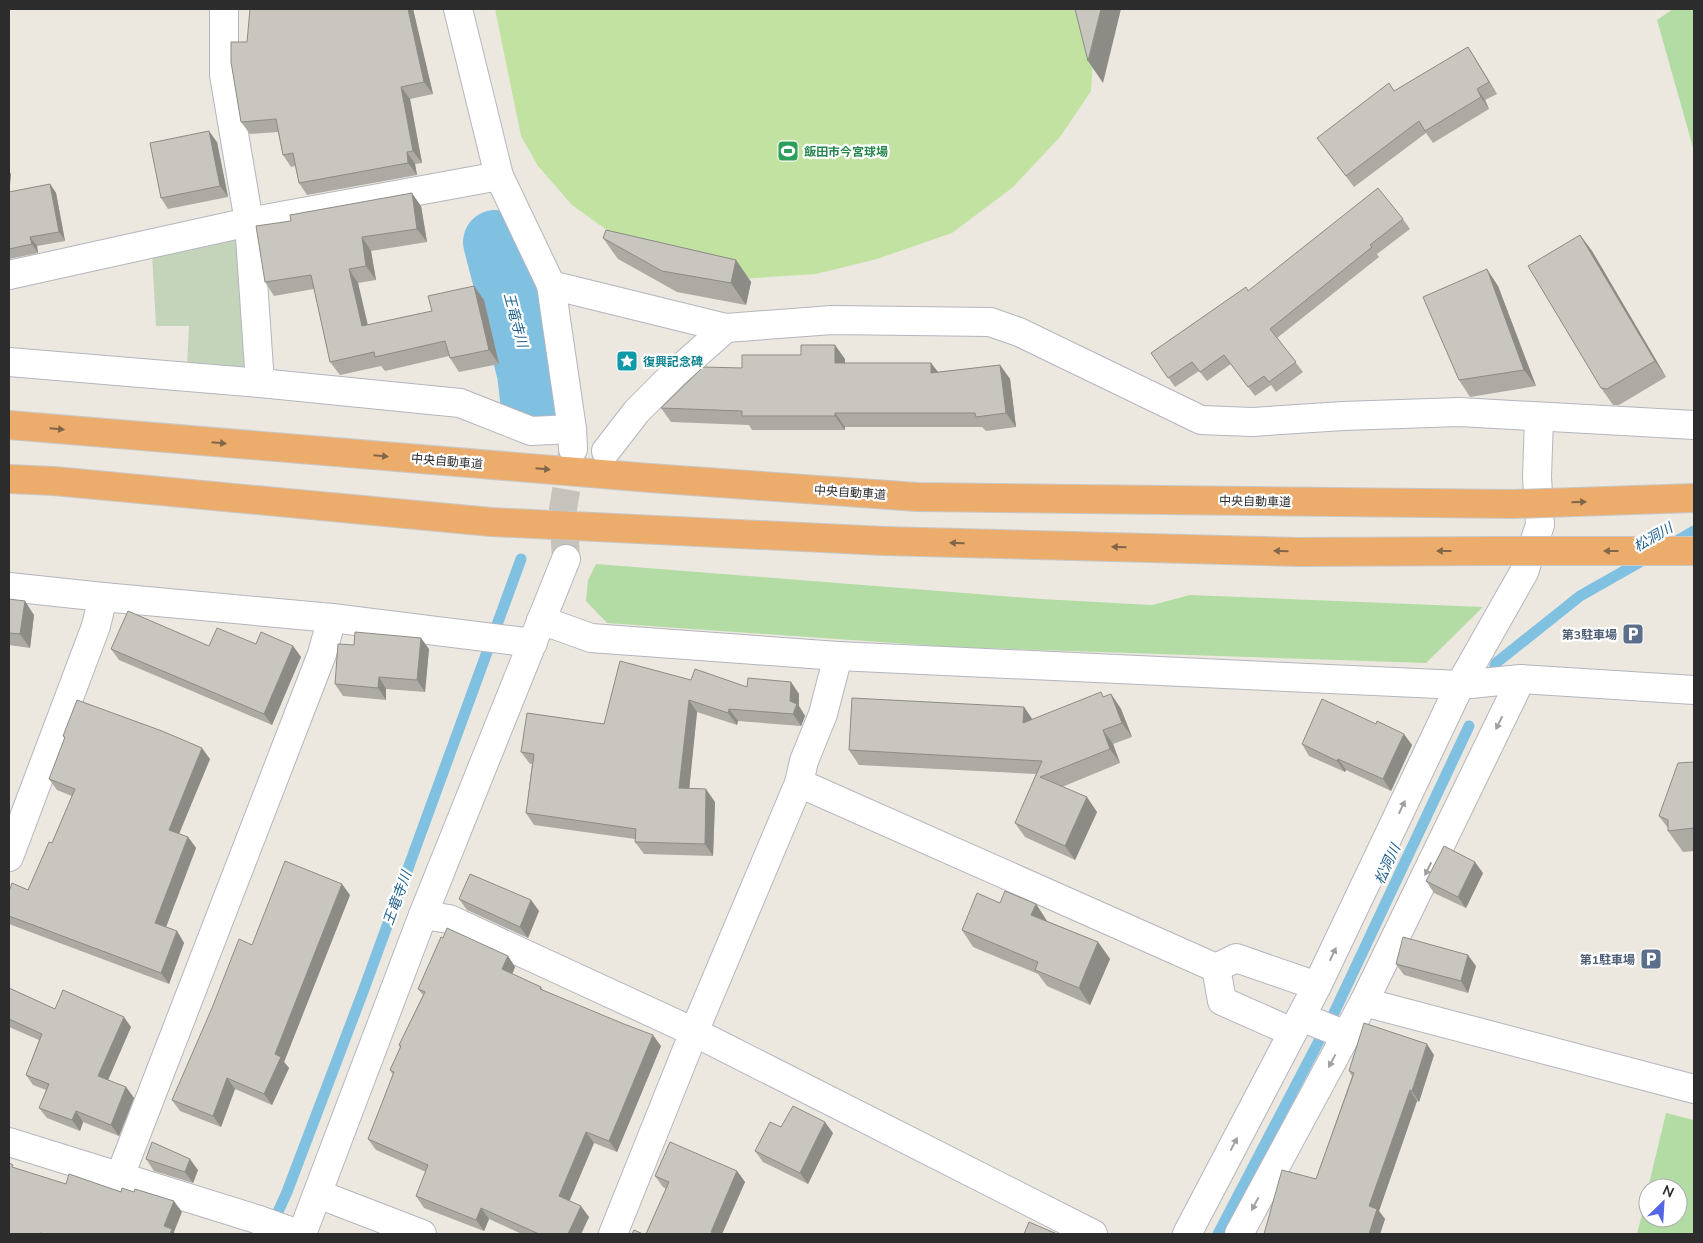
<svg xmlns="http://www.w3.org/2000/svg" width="1703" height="1243" viewBox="0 0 1703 1243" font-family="Mulish,'Noto Sans JP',sans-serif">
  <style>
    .green { fill: #b3dca4 }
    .cemetery { fill: #c4d4ba }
    .pitch { fill: #c1e2a1 }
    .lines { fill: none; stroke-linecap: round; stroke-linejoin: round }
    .stream { stroke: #80c0e1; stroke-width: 11 }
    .river { stroke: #80c0e1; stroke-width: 64 }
    .secondary-tunnel { stroke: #c6c2bc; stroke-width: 28; stroke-dasharray: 28 14; stroke-linecap: butt }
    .street-casing { stroke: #b4b5be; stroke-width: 30 }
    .secondary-casing { stroke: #b4b5be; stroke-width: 30 }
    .highway-casing { stroke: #c8c8c8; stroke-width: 30 }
    .street { stroke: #fff; stroke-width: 28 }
    .secondary { stroke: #fff; stroke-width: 28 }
    .highway { stroke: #ecac6c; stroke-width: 28 }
    .highway-bridge-casing { stroke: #c8c8c8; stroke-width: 30; stroke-linecap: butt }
    .highway-bridge { stroke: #ecac6c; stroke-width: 28 }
    .wall { fill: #acaaa3 }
    .shaded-wall { fill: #8c8b85 }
    .building { fill: #c8c6be; stroke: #8c8b85 }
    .oneway { fill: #826649 }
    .oneway2 { fill: #a0a0a0 }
    .labels { text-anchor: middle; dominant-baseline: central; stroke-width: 4.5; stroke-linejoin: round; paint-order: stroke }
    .leisure-label { font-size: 12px; font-weight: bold; fill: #27864d; stroke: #fff; text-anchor: start }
    .culture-label { font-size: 12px; font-weight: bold; fill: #0d838f; stroke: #fff; text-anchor: start }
    .street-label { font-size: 12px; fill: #2c2c2c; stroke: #fff }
    .service-label { font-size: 12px; font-weight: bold; fill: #4e5e75; stroke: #fff; text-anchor: end }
    .water-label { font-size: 14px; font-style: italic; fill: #1e608f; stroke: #fff }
  </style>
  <rect width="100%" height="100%" fill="#ece8e0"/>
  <g class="green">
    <polygon points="1673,9 1694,9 1694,151 1657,20"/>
    <polygon points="596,564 1041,599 1152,605 1190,595 1483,607 1426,663 952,647 607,623 586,601 588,580"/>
    <polygon points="1666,1113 1694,1120 1694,1234 1637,1234 1648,1190 1648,1218 1678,1218 1678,1188 1648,1188"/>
  </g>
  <polygon class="cemetery" points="236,235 248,367 187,365 189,326 156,326 152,254"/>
  <polygon class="pitch" points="495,9 1085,9 1094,46 1091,91 1060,137 1012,188 952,233 877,259 816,274 741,279 622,241 572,205 538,166 521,136"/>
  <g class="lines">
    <g class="stream">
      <polyline points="1670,545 1694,531"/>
      <polyline points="1491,681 1496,663 1580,596 1647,558"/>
      <polyline points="1333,1015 1469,726"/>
      <polyline points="272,1225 287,1192 364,989 521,559"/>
      <polyline points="1218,1234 1321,1037"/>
    </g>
    <polyline class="river" points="495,242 529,373 532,399"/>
    <polyline class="secondary-tunnel" points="566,559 563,509 573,449"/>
    <g class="street-casing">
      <g id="street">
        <polyline points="224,9 224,75 249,222 260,383"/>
        <polyline points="9,275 249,222 499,176"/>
        <polyline points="990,322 1019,332 1201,420 1252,422 1343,416 1459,412 1694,425"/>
        <polyline points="9,362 260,383 460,403 531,431 572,429"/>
        <polyline points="9,587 103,597 332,618 533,643"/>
        <polyline points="541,620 591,638 838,656 1460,685 1521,679 1694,690"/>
        <polyline points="799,783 1216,968 1236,958 1317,986"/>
        <polyline points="9,857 96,626 103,597"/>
        <polyline points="423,915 449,919 694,1032 1093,1234"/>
        <polyline points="1216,968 1222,1001 1292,1032"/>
        <polyline points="1364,1002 1694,1089"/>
        <polyline points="1301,1017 1346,1035"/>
        <polyline points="9,1142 256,1219 298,1234"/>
        <polyline points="120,1176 322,654 332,618"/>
        <polyline points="318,1194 422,1234"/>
        <polyline points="613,1234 694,1032 799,783 804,761 823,714 838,656"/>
        <polyline points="1187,1234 1317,986 1460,685 1524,572 1540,525 1537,477 1539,418"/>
        <polyline points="1239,1234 1364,1002 1521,679"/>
      </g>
    </g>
    <g class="secondary-casing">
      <g id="secondary">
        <polyline points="458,9 499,176 551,285 572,429 573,449"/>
        <polyline points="551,285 726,328 832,320 990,322"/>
        <polyline points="606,451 637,411 674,374 726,328"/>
        <polyline points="302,1234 423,915 566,559"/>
      </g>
    </g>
    <g class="highway-casing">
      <g id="highway">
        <polyline points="9,425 650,478 917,497 1513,504"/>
        <polyline points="9,479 54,481 491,522 884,541 1299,552 1493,551"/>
      </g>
    </g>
    <use href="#street" class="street"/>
    <use href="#secondary" class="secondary"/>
    <use href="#highway" class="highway"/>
    <g class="highway-bridge-casing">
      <g id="highway-bridge">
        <polyline points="1513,504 1694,498"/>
        <polyline points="1493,551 1694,551"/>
      </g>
    </g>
    <use href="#highway-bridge" class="highway-bridge"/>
  </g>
  <g class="wall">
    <polygon points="413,9 433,94 410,99 422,163 415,164 417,175 307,195 299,183 295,166 291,167 283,155 278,132 250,134 241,122 247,42"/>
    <polygon points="1468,47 1475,58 1497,94 1485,100 1489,109 1433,143 1426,133 1354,187 1317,138"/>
    <polygon points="217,142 228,197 168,209 161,198"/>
    <polygon points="9,171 11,174 9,192 50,184 56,193 65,241 37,246 38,253 9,259"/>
    <polygon points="421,206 427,242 371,251 376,280 358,283 368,325 432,311 474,286 484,300 499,364 459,372 450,358 449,356 385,371 381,366 340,375 330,362 314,289 274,296 265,282"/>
    <polygon points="1403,219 1410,229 1377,254 1379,257 1277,338 1303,372 1276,392 1271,385 1255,396 1231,364 1207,381 1199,371 1175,387 1151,353"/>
    <polygon points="1580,235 1592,251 1666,377 1619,405 1613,405 1601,388"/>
    <polygon points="603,238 736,260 751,282 746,305 677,292 618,259"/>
    <polygon points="1498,286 1536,386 1470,397 1459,380"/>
    <polygon points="845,359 845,363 931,363 938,372 1000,365 1010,379 1016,427 986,431 982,427 845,427 845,430 752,430 749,425 671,422 661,408"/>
    <polygon points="9,599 34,615 30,648 9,645"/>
    <polygon points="209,646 293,646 301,657 272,725 119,660 111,649"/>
    <polygon points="429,649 425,692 386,689 386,700 343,696 335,684"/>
    <polygon points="691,680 747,687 791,682 799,694 799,706 805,716 801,726 738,721 737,725 697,712 689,789 715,802 713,856 644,854 635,842 635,839 534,825 526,813 532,764 530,764 521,752 604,724"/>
    <polygon points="1111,694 1121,709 1132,737 1113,744 1120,763 1062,787 1097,812 1075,860 1025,837 1015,823 1036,774 859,765 849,750 1024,707 1033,720"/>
    <polygon points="63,736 210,759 179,834 188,837 196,848 166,927 177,931 184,943 169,984 9,924 9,892 28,890 52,843 72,796 57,790 49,779 65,739"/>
    <polygon points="1302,744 1412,745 1391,791 1346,770 1345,772 1309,756"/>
    <polygon points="1694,762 1694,851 1683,852 1668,831 1668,828 1659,816"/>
    <polygon points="1483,873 1466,908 1434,893 1426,881"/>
    <polygon points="350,895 284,1062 289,1068 272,1105 235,1089 221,1127 180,1111 172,1100 252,945"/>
    <polygon points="459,899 531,900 539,911 528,938 467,910"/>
    <polygon points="1000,903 1036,904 1047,921 1098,942 1110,959 1090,1005 1047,986 1038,974 973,947 962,930"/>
    <polygon points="508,956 515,967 512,974 541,987 543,990 661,1046 617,1152 594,1143 569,1201 589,1217 581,1234 522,1234 489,1219 484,1231 424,1208 416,1196 426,1172 376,1150 368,1139 393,1075 390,1070 400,1048 399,1045 423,995 418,989"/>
    <polygon points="1396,964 1476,966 1468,993 1404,975"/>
    <polygon points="9,988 55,1009 131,1027 108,1080 126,1087 134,1098 119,1136 83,1122 80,1131 47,1118 39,1108 46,1090 33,1085 26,1075 39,1040 9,1027"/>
    <polygon points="1434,1055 1419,1102 1417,1101 1379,1211 1385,1219 1380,1234 1264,1234 1316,1179 1352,1076 1349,1071"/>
    <polygon points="781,1127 833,1133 808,1184 763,1162 755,1151"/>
    <polygon points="146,1159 198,1170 193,1183 154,1171"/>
    <polygon points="737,1171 745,1182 722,1234 646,1234 666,1189 663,1187 655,1176"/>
  </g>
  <g class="shaded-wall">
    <polygon points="408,9 413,9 433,94 424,82"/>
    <polygon points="1101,9 1121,9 1103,83 1088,61"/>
    <polygon points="1468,47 1475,58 1497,94 1489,82"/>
    <polygon points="401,87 410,99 422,163 413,151"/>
    <polygon points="1477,89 1485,100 1489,109 1481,97"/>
    <polygon points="209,131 217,142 228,197 220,186"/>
    <polygon points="407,152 415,164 417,175 408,163"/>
    <polygon points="9,171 11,174 9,196"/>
    <polygon points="50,184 56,193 65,241 59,232"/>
    <polygon points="412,193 421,206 427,242 417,229"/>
    <polygon points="1580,235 1592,251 1666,377 1655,361"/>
    <polygon points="30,237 37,246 38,253 32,244"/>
    <polygon points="362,237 371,251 376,280 366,266"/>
    <polygon points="736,260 751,282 746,305 731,283"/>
    <polygon points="349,269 358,283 371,340 362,326"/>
    <polygon points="1487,269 1498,286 1536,386 1524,370"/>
    <polygon points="474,286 484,300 499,364 489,350"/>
    <polygon points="835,345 845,359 845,376 835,363"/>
    <polygon points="931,363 941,376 931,373"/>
    <polygon points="1000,365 1010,379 1016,427 1006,413"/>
    <polygon points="835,413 845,427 845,430 835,416"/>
    <polygon points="25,601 34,615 30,648 20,634"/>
    <polygon points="421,638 429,649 425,692 417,680"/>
    <polygon points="293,646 301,657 272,725 264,714"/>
    <polygon points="379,677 386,689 386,700 378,688"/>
    <polygon points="791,682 799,694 799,706 805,716 801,726 793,714 790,701"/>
    <polygon points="1111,694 1121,709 1132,737 1122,723"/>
    <polygon points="689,700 697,712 688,801 679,788"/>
    <polygon points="1024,707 1034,722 1023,723"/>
    <polygon points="729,709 738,721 737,725 728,713"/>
    <polygon points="1103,730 1113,744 1120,763 1110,749"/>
    <polygon points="1404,734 1412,745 1391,791 1383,779"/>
    <polygon points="202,748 210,759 176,841 169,830"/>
    <polygon points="1338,759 1346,770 1345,772 1337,761"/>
    <polygon points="706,789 715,802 713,856 705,844"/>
    <polygon points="1087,797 1097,812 1075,860 1065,846"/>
    <polygon points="188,837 196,848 163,935 155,923"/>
    <polygon points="1475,862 1483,873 1466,908 1458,897"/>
    <polygon points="342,884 350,895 284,1062 289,1068 272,1105 264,1094 275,1054"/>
    <polygon points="531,900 539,911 528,938 520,927"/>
    <polygon points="1036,904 1047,921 1043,932 1031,915"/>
    <polygon points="177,931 184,943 169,984 161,973"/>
    <polygon points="1098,942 1110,959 1090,1005 1079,988"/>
    <polygon points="1468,955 1476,966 1468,993 1461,981"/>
    <polygon points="508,956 515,967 510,980 502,969"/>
    <polygon points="124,1017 131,1027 105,1087 98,1076"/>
    <polygon points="653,1035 661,1046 617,1152 609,1141"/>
    <polygon points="1427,1044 1434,1055 1419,1102 1412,1091"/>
    <polygon points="227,1078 235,1089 221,1127 213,1116"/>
    <polygon points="126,1087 134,1098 119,1136 111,1125"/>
    <polygon points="1410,1090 1417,1101 1379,1211 1385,1219 1380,1234 1369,1234 1369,1206"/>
    <polygon points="76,1111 83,1122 80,1131 72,1120"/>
    <polygon points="825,1122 833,1133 808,1184 800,1173"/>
    <polygon points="586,1132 594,1143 567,1207 559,1196"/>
    <polygon points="190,1159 198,1170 193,1183 185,1172"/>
    <polygon points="737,1171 745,1182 722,1234 713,1234 711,1232"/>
    <polygon points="174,1201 182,1212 174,1232 175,1234 170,1234 164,1226"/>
    <polygon points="581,1206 589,1217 581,1234 568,1234"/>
    <polygon points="481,1208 489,1219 484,1231 476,1220"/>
  </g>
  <g class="building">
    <polygon points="250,9 408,9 424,82 401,87 413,151 407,152 408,163 299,183 293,153 283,155 276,119 241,122 231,62 231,42 247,42"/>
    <polygon points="1075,9 1101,9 1088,61"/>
    <polygon points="1468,47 1489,82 1477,89 1481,97 1425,131 1419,121 1346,176 1317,138 1389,83 1394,91"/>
    <polygon points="209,131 220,186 161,198 150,143"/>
    <polygon points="50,184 59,232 30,237 32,244 9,249 9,192"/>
    <polygon points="1378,188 1403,219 1370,245 1372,247 1270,329 1296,362 1269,382 1264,376 1248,387 1224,355 1200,372 1192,362 1168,378 1151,353 1246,287 1248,291"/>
    <polygon points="412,193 417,229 362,237 366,266 349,269 362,326 432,311 428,296 474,286 489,350 450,358 445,341 375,357 374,352 330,362 311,275 265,282 256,226 291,221 290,215"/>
    <polygon points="606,230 736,260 731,283 662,271 603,238"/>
    <polygon points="1580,235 1655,361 1607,389 1601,388 1528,266"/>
    <polygon points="1487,269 1524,370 1459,380 1423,297"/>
    <polygon points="801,345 835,345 835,363 931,363 931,373 1000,365 1006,413 976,417 975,413 835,413 835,416 742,416 742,411 661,408 703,367 742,368 742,355 801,355"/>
    <polygon points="9,599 25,601 20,634 9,633"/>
    <polygon points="128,611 209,646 217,628 256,644 261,632 293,646 264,714 111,649"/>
    <polygon points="355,632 421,638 417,680 379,677 378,688 335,684 338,644 354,645"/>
    <polygon points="620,661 691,680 695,669 747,687 748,678 791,682 790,701 797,704 793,714 729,709 728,713 689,700 679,788 706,789 705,844 635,842 636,829 526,813 534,754 521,752 527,713 604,724"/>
    <polygon points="1101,692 1103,697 1111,694 1122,723 1103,730 1110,749 1040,777 1087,797 1065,846 1015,823 1042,761 849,750 852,698 1024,707 1023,723"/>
    <polygon points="1322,699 1376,724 1377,721 1404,734 1383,779 1338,759 1337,761 1302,744"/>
    <polygon points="77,700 162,731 202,748 169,830 188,837 155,923 177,931 161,973 9,916 9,892 12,883 28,890 49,842 52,843 75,789 49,779 65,737 63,736"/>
    <polygon points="1694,762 1694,828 1668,831 1668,820 1659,816 1678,763"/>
    <polygon points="1444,846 1475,862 1458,897 1426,881"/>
    <polygon points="285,861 342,884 275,1054 281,1057 264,1094 227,1078 213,1116 172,1100 212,1008 239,939 252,945"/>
    <polygon points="470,874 531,900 520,927 459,899"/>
    <polygon points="1005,891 1036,904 1031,915 1098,942 1079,988 1035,970 1038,962 962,930 977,893 1000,903"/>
    <polygon points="447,928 508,956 502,969 541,987 540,989 624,1024 653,1035 609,1141 586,1132 559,1196 581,1206 568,1234 539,1234 481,1208 476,1220 416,1196 428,1165 368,1139 394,1072 390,1070 401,1046 399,1045 425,992 418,989 441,937 443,938"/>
    <polygon points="1403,937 1468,955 1461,981 1396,964"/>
    <polygon points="9,988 55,1009 63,990 124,1017 98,1076 126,1087 111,1125 76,1111 72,1120 39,1108 49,1084 26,1075 42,1034 9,1019"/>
    <polygon points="1364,1023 1427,1044 1412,1091 1410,1090 1369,1206 1377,1209 1369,1234 1264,1234 1282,1170 1316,1179 1354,1073 1349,1071"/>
    <polygon points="793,1106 825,1122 800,1173 755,1151 770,1122 781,1127"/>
    <polygon points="152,1142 190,1159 185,1172 146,1159"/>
    <polygon points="670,1142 737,1171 711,1232 717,1234 646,1234 669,1182 655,1176"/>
    <polygon points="9,1163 13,1165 12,1167 66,1184 69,1174 121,1192 122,1188 134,1192 135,1189 174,1201 164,1226 172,1229 170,1234 44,1234 40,1233 39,1234 9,1234"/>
    <polygon points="1029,1222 1057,1234 1024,1234"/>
    <polygon points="634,1230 643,1234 632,1234"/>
  </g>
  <defs><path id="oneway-solid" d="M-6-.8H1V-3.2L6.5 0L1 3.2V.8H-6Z" transform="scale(1.25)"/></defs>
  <g class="oneway">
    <use href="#oneway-solid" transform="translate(57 429) rotate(5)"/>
    <use href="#oneway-solid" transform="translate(219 443) rotate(5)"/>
    <use href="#oneway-solid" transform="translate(381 456) rotate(5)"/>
    <use href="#oneway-solid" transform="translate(543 469) rotate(5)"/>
    <use href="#oneway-solid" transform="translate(1579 502) rotate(-2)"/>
    <use href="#oneway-solid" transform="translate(957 543) rotate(-178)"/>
    <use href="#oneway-solid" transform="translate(1119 547) rotate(-178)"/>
    <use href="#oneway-solid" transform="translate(1281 551) rotate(-178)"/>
    <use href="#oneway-solid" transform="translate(1444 551) rotate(180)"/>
    <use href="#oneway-solid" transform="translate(1611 551) rotate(180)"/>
  </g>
  <g class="oneway2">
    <use href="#oneway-solid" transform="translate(1499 723) rotate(116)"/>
    <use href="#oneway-solid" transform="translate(1402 807) rotate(-65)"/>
    <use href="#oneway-solid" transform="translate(1428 869) rotate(116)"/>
    <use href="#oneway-solid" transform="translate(1333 954) rotate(-65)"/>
    <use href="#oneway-solid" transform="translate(1332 1061) rotate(118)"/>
    <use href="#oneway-solid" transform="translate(1234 1144) rotate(-62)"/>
    <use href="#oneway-solid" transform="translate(1255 1204) rotate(118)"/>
  </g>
  <defs>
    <g id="stadium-square" transform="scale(1.125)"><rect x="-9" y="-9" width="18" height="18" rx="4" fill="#2e9e5b" stroke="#fff"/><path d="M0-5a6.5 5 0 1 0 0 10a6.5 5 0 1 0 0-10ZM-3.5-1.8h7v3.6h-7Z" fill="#fff"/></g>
    <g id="sight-square" transform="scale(1.125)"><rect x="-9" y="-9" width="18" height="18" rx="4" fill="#0f9aa8" stroke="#fff"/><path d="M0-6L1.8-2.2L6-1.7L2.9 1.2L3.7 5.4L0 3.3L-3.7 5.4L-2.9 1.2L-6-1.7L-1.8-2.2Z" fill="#fff"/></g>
    <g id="parking-square" transform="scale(1.125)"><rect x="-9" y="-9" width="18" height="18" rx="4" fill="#5c6f8a" stroke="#fff"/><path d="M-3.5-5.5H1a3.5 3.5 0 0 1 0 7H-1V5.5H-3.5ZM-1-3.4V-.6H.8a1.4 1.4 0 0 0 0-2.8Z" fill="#fff"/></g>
  </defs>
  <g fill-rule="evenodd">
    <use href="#stadium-square" x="788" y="151"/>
    <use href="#sight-square" x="627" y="361"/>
    <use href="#parking-square" x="1633" y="634"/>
    <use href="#parking-square" x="1651" y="959"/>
  </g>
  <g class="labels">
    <g class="leisure-label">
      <text x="804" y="151">飯田市今宮球場</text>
    </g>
    <g class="culture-label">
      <text x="643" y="361">復興記念碑</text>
    </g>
    <g class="street-label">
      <text transform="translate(447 461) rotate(5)">中央自動車道</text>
      <text transform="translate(850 492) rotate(4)">中央自動車道</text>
      <text transform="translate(1255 501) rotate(1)">中央自動車道</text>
    </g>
    <g class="service-label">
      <text x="1617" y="634">第3駐車場</text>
      <text x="1635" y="959">第1駐車場</text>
    </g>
    <g class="water-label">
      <text transform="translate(516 320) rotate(75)">王竜寺川</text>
      <text transform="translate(1653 537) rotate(-30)">松洞川</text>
      <text transform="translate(1387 864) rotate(-65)">松洞川</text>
      <text transform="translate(397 898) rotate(-70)">王竜寺川</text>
    </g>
  </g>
  <rect width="1703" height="1243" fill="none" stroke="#2c2c2c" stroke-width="20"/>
  <g transform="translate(1663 1203) rotate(25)"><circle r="24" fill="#ffffff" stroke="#ababab"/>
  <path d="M0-4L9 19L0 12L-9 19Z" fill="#5465e5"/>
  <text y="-8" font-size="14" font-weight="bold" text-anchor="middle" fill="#2c2c2c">N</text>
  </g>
</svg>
